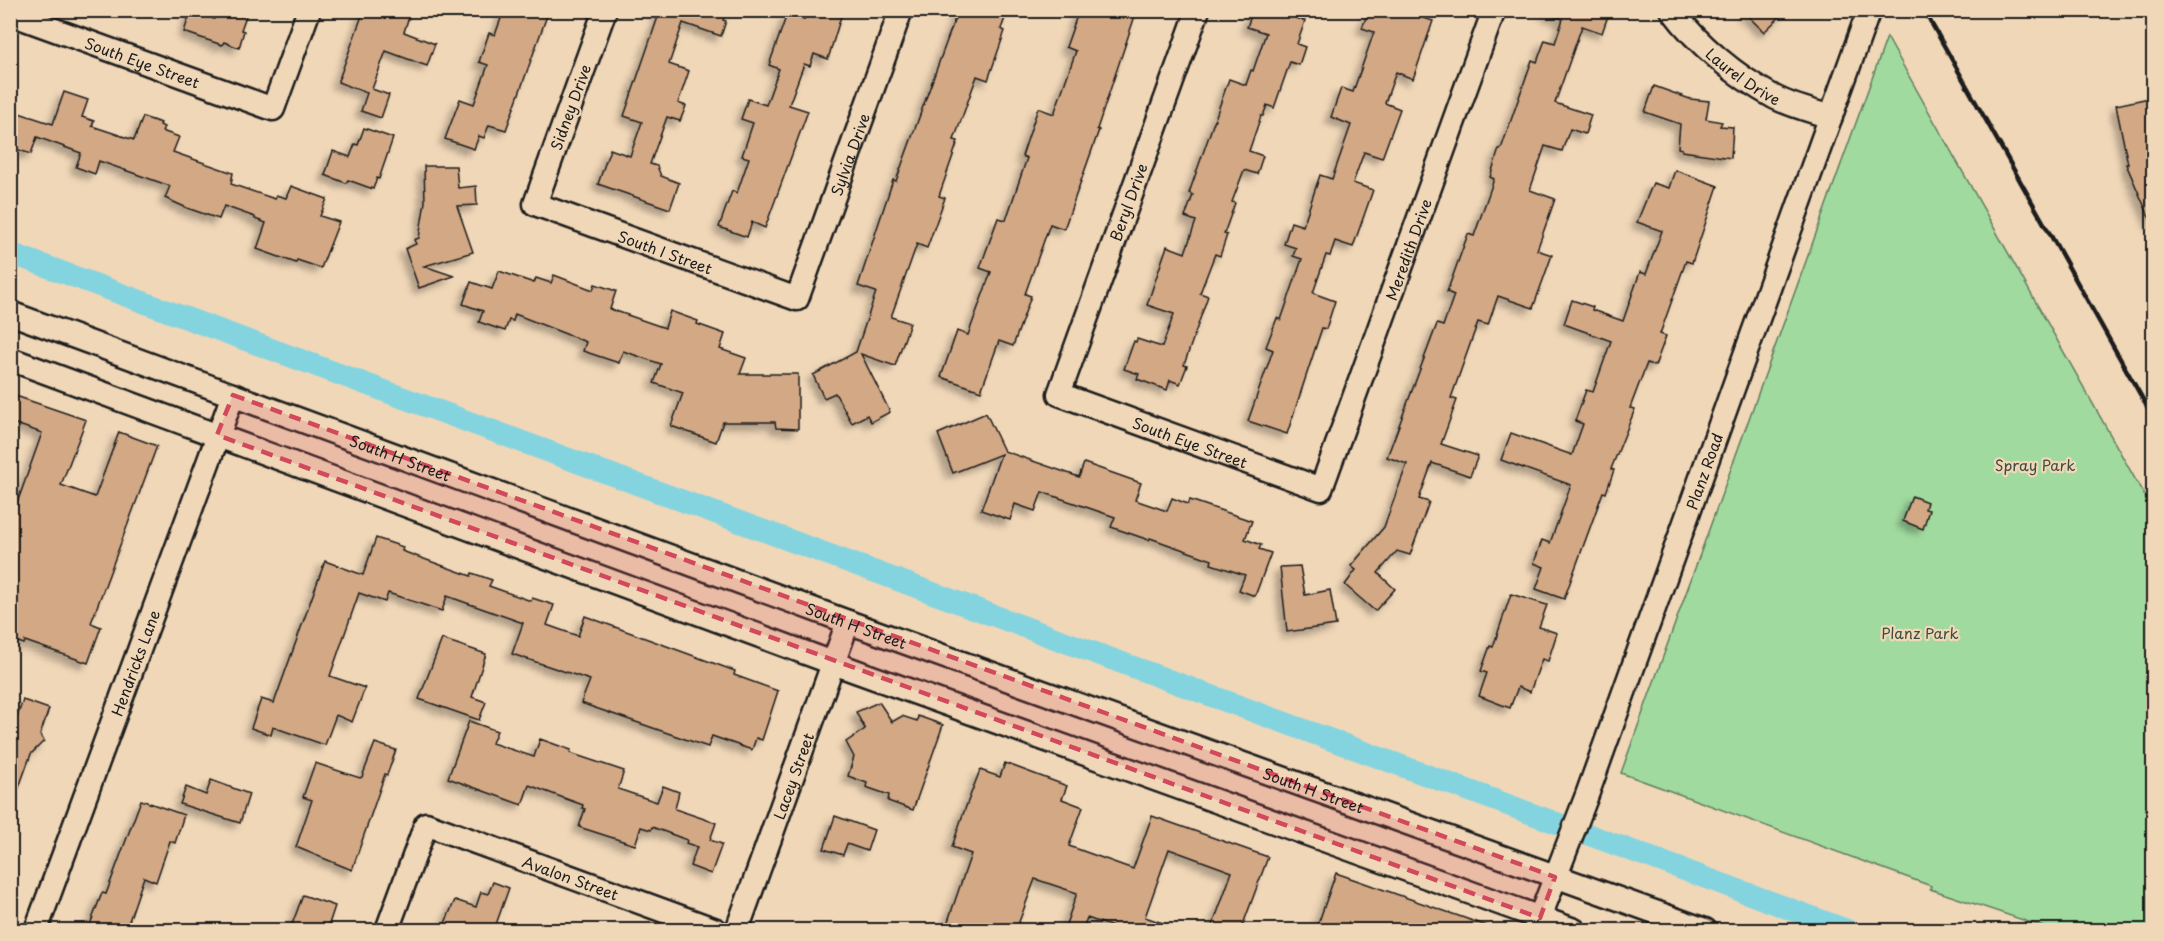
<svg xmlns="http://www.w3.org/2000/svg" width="2164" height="941" viewBox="0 0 2164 941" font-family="'Playpen Sans',sans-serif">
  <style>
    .green { fill: #a1da9f; stroke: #5e7b5e; stroke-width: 1.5 }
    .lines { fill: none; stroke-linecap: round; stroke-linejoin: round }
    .canal { stroke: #84d4df; stroke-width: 22 }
    .building { fill: #d3a885; stroke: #1c1c1c; stroke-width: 1.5; filter: url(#shadow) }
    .minor-casing { stroke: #1c1c1c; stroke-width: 27 }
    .minor { stroke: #f0d7b8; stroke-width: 22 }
    .rail { stroke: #1c1c1c; stroke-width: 4.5 }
    .marked { fill: #d1495b; fill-opacity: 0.2; stroke: #d1495b; stroke-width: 4.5; stroke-dasharray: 12 8; stroke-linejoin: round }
    .labels { text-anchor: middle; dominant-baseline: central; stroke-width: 4.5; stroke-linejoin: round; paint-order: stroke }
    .street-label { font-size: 15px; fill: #1c1c1c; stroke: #f0d7b8 }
    .park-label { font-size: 15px; fill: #3d4c3d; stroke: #f0d7b8 }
  </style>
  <defs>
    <filter id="shadow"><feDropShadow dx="-5.5" dy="5.5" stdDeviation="3" flood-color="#0004"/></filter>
  </defs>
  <rect width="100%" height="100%" fill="#f0d7b8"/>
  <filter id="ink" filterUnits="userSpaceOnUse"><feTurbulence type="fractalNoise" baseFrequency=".0167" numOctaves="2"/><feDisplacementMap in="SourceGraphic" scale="12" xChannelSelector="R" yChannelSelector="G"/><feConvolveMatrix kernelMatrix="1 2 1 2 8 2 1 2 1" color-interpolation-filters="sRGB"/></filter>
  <g filter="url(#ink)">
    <polygon class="green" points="1887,37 2153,511 2153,930 2053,930 1930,889 1931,886 1621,773"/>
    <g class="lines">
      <polyline class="canal" points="10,253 1847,930"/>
    </g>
    <g class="building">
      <polygon points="191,10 214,19 217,10 248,10 241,30 244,31 239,48 224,42 222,45 184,32"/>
      <polygon points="364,10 411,10 404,32 435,44 427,66 386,51 372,89 389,95 381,118 361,111 367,93 338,82"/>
      <polygon points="504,10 549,10 506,130 489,125 484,138 479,136 474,149 445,139 460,99 474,104 488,65 479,62 489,33 495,35"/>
      <polygon points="656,10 727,10 723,20 726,21 721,36 683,23 669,64 689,71 678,103 686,106 680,121 667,117 650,164 657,166 661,176 679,183 670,209 598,184 610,149 630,156 642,122 624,116 659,14 656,13"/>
      <polygon points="807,10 843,10 828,59 814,54 810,66 804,64 789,105 808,111 765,228 752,222 747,237 719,227 732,191 737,193 749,158 742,156 753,123 741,119 748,99 766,105 779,69 769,65 787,14 804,20"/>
      <polygon points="958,10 1008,10 1001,29 1005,31 988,80 977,76 954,140 958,141 939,196 945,198 927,248 917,244 891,317 910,323 895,366 861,354 890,412 871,422 867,415 852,423 835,393 824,398 813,375 856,352 876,292 858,286 893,180 896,181"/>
      <polygon points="1079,10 1120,10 1135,16 1097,129 1099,130 1064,229 1050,224 1025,294 1031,296 1013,346 999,341 981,391 941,377 957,331 968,335 991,272 980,268 998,218 1006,220 1027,158 1022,156 1038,108 1054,114 1076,51 1066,47"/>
      <polygon points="1253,10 1299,10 1296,18 1305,21 1297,44 1305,47 1299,65 1290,62 1274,108 1267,105 1263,116 1261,116 1249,151 1263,156 1257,174 1244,170 1232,202 1235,203 1224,234 1227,235 1220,256 1215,254 1200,293 1208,296 1184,365 1187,366 1180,384 1170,380 1167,390 1137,379 1139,374 1124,369 1134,341 1136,342 1137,339 1162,347 1174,314 1147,305 1167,246 1185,253 1196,221 1185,217 1193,195 1189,193 1229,79 1246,85 1251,70 1253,71 1266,33 1247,27"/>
      <polygon points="1369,10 1417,10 1415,15 1433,21 1413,79 1396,72 1385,103 1400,109 1382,158 1364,152 1353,183 1373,190 1353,247 1335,241 1330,256 1326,255 1313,293 1335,301 1326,329 1322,328 1287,434 1248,421 1273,350 1266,347 1277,318 1281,320 1302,259 1293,256 1296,248 1284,244 1291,222 1303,226 1320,175 1332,179 1351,125 1331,117 1341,88 1353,92 1374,32 1362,28"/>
      <polygon points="1546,10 1610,10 1602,33 1582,26 1555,103 1591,115 1585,134 1570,129 1562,151 1545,146 1530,190 1555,199 1537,250 1552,255 1533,308 1498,296 1488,325 1478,322 1451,398 1457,400 1441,444 1478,456 1470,476 1432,463 1419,499 1429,502 1410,555 1397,551 1378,573 1395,589 1375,611 1345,585 1356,570 1351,566 1384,527 1407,464 1387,457 1398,428 1437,324 1443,326 1454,295 1447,292 1468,234 1474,236 1494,179 1490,177 1499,149 1501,149 1532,60 1537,62 1545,40 1555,43 1563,19 1545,13"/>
      <polygon points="1742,10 1787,10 1764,32"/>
      <polygon points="1654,86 1690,99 1709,101 1706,119 1722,122 1720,126 1733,127 1731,158 1682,151 1682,149 1678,148 1680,124 1645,112"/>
      <polygon points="64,92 88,100 82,117 94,121 92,126 134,140 143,117 161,123 160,125 164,127 162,131 179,137 173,152 233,173 231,184 275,199 276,195 286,198 291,186 327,199 320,216 339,222 321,268 297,260 296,263 257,249 266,223 255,219 255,217 224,206 219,219 187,208 165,198 170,186 99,161 95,174 76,167 81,153 37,137 31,154 10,147 10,110 53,124"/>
      <polygon points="2154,97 2154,228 2126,164 2128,164 2116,105"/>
      <polygon points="364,128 393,138 379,179 377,178 373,189 348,180 346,183 325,175 333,151 350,157 355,144 358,145"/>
      <polygon points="424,166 456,166 458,188 476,186 477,205 457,206 473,252 424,266 454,276 419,288 405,249 416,244 414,240 419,238 425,202"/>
      <polygon points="1675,170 1718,186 1692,263 1686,261 1660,334 1666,336 1655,366 1647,363 1630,408 1635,409 1611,469 1614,470 1606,493 1603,492 1564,599 1536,589 1544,567 1534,563 1542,540 1550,543 1571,485 1501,460 1511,433 1572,455 1583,424 1575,421 1586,390 1593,392 1611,341 1564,324 1572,300 1593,307 1592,310 1623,321 1640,272 1646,274 1662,231 1637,222 1653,183 1669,188"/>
      <polygon points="499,271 534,283 536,278 551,283 554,275 593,290 595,284 616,291 610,309 665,328 670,311 698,321 697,324 725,334 720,349 746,358 740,374 798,374 798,429 776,428 775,422 723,422 716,442 671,426 683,393 654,383 661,364 623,351 619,363 583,351 586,342 515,314 513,321 509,320 505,331 479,322 483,311 463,304 471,282 492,289"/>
      <polygon points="10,394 86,420 61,485 95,497 119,432 157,446 91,623 101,627 88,663 25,641 24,644 10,639 10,523 42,433 10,422"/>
      <polygon points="986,413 1004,451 1079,477 1084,463 1141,483 1135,500 1167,511 1172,498 1188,504 1190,500 1252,521 1245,539 1261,545 1259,549 1271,553 1255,596 1239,590 1245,575 1211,564 1212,560 1150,538 1149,540 1111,527 1115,517 1042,492 1035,511 1015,504 1010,520 981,510 1001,454 953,473 938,434"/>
      <polygon points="1912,496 1927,502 1925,509 1929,510 1923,529 1903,521"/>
      <polygon points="376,538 403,547 402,551 471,576 472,573 492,580 489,586 531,601 532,598 554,605 547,625 578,636 585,616 735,671 734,675 778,691 762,740 756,738 752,750 712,736 708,747 581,703 590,680 512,654 523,623 447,596 442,611 388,593 385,602 359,593 330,676 365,688 352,722 336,715 325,745 273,727 271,735 251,728 261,699 274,703 325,561 363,575"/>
      <polygon points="1300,566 1305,595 1330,590 1336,625 1287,632 1280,567"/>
      <polygon points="1511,594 1547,605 1539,627 1557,633 1548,661 1542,659 1530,692 1518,687 1510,708 1479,696 1487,673 1481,671 1490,646 1493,647"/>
      <polygon points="442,639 486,654 472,697 486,702 479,720 419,699"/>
      <polygon points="23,700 49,709 40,735 44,741 31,754 13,804 10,803 10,737"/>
      <polygon points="879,702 892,722 902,716 917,721 918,716 943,725 913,810 888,801 889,795 866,787 867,783 848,776 854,757 846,742 865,729 856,712"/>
      <polygon points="469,721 497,731 492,743 534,757 540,739 571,750 570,753 624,771 618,789 657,802 663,786 679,792 675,809 716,823 710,840 722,844 711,874 690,866 697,847 686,843 687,840 652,827 651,830 641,827 635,845 579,827 585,809 582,808 583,805 561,797 529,785 522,805 448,778"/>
      <polygon points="375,743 396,750 387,775 385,774 352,870 296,847 312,800 303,797 315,763 360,778 362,777"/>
      <polygon points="1005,763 1067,786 1062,799 1083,807 1069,846 1133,869 1152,816 1268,857 1241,930 1211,930 1232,872 1169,849 1145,917 1177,928 1176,930 1122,930 1087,918 1082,930 1064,930 1077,893 1035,879 1016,930 945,930 971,854 952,847 962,817 980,770 1000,777"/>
      <polygon points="211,780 249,794 240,823 180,804 186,787 206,795"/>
      <polygon points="141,800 184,815 175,843 170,841 156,882 144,877 126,930 88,930 102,893 106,894"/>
      <polygon points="835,816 874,830 867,851 847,844 843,855 824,849"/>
      <polygon points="1336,873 1493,928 1493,930 1316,930"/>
      <polygon points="493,882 509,888 494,930 442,930 455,900 476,907 481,892 488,894"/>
      <polygon points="303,895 335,906 327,930 290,930"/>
    </g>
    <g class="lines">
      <g class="minor-casing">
        <g id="minor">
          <path id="s1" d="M12,10L11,14L273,109L309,10"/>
          <path id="s2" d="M605,10L535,204L797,299L901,10"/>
          <path id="s3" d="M1198,10L1059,394L1321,489L1494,10"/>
          <path id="s4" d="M1672,10C1698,45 1736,76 1774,97C1791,106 1812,111 1831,117"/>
          <path id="s5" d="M10,313L848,622L1705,930"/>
          <polyline points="10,359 833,663 1574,930"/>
          <path id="s6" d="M36,930L233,395"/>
          <path id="s7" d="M387,930L426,824L716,930"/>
          <path id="s8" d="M737,930L848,622"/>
          <path id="s9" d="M1535,930L1587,795L1869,10"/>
        </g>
      </g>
      <use href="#minor" class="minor"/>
      <polyline class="rail" points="1924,10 2154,419"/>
    </g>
  </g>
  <path class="marked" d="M233,395L1555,877L1540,918L217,435Z"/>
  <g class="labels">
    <g class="street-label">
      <text stroke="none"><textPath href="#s1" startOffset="144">South Eye Street</textPath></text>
      <text stroke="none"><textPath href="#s4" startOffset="98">Laurel Drive</textPath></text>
      <text transform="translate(570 107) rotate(-70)">Sidney Drive</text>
      <text stroke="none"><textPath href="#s2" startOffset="639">Sylvia Drive</textPath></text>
      <text transform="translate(1128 202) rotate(-70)">Beryl Drive</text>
      <text stroke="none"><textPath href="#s3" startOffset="942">Meredith Drive</textPath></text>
      <text stroke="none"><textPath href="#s2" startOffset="345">South I Street</textPath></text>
      <text stroke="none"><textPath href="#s3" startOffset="548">South Eye Street</textPath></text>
      <text stroke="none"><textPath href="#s5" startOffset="416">South H Street</textPath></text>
      <text stroke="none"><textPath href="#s9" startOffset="489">Planz Road</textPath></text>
      <text stroke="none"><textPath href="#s5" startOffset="902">South H Street</textPath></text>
      <text stroke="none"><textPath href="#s6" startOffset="285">Hendricks Lane</textPath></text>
      <text stroke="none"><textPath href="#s8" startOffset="164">Lacey Street</textPath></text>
      <text stroke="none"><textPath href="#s5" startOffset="1388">South H Street</textPath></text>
      <text stroke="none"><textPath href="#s7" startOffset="267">Avalon Street</textPath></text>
    </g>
    <g class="park-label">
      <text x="2035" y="464">Spray Park</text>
      <text x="1920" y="632">Planz Park</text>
    </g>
  </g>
  <rect width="2164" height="941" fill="none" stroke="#f0d7b8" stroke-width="36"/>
  <rect x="18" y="18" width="2128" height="905" fill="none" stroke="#1c1c1c" stroke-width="2" filter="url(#ink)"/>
</svg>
